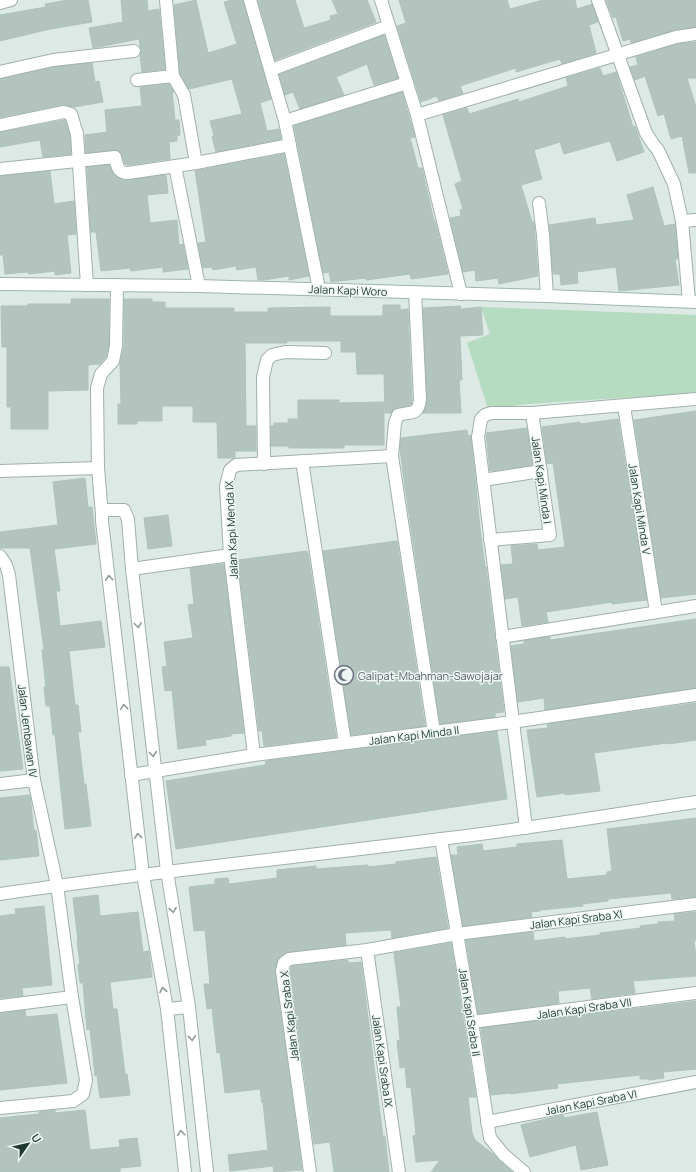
<svg xmlns="http://www.w3.org/2000/svg" width="696" height="1172" viewBox="0 0 696 1172" font-family="Manrope,sans-serif">
  <style>
    .green { fill: #b5dbc0 }
    .building { fill: #b2c4bd; stroke: #afc2bb }
    .lines { fill: none; stroke-linecap: round; stroke-linejoin: round }
    .street-casing { stroke: #a0b0ab; stroke-width: 14 }
    .secondary-casing { stroke: #9cb5ac; stroke-width: 14 }
    .street { stroke: #fff; stroke-width: 12 }
    .secondary { stroke: #fff; stroke-width: 12 }
    .oneway { stroke: #8f9c98 }
    .labels { text-anchor: middle; dominant-baseline: central; stroke-width: 3; stroke-linejoin: round; paint-order: stroke }
    .street-label { font-size: 11px; fill: #1f3832; stroke: #edf6f2 }
    .worship-label { font-size: 11px; fill: #5b616d; stroke: #edf6f2; text-anchor: start }
  </style>
  <rect width="100%" height="100%" fill="#dde9e4"/>
  <polygon class="green" points="481,307 696,315 696,393 528,404 488,409 467,343 490,334"/>
  <g class="building">
    <polygon points="68,0 88,0 92,22 50,29 0,41 0,15 46,7 45,4"/>
    <polygon points="121,0 147,0 148,11 159,9 165,69 142,72 140,55 141,51 139,39 93,48 89,28 123,22"/>
    <polygon points="196,0 208,53 237,44 224,2 232,0 243,0 271,99 260,103 267,131 279,129 281,139 216,152 212,137 214,136 210,121 242,114 232,79 189,89 180,74 174,5"/>
    <polygon points="258,0 295,0 304,28 331,20 330,16 338,14 332,0 367,0 376,22 275,60"/>
    <polygon points="399,0 507,0 510,9 543,0 575,0 577,9 592,4 598,22 589,25 596,53 562,64 560,59 516,72 516,68 460,86 463,93 439,101 437,96 421,102 397,26 406,23"/>
    <polygon points="606,0 696,0 696,27 674,30 631,43 630,39 623,41 616,17 613,18"/>
    <polygon points="384,35 398,78 374,85 367,64 336,77 344,95 300,109 293,92 285,95 279,75"/>
    <polygon points="696,42 696,78 687,78 696,107 696,173 689,173 682,136 671,139 664,114 658,116 645,76 635,80 630,67 638,65 636,57 678,44"/>
    <polygon points="92,63 95,82 99,81 103,102 74,107 63,105 0,117 0,79 54,67"/>
    <polygon points="600,68 603,76 616,72 633,127 635,126 644,152 617,161 610,141 564,154 560,142 534,150 542,179 521,185 532,222 534,222 538,276 499,284 498,278 476,281 475,270 463,272 450,218 461,216 460,210 463,209 455,184 462,181 443,115 467,108 469,114 518,99 519,102 568,86 566,78"/>
    <polygon points="169,84 174,92 172,92 175,120 179,120 180,135 177,136 177,141 169,142 170,159 128,165 125,164 121,152 117,150 86,153 85,135 107,132 105,110 142,106 140,87"/>
    <polygon points="402,92 415,137 410,138 418,168 422,168 434,221 435,221 448,274 411,279 410,274 366,280 366,278 331,282 329,272 323,273 294,126"/>
    <polygon points="64,120 65,120 70,135 71,154 43,157 40,140 0,147 0,132"/>
    <polygon points="284,154 309,276 289,280 289,276 264,280 258,280 256,267 237,270 236,266 213,270 212,267 203,268 198,243 206,242 195,171"/>
    <polygon points="109,165 114,175 124,180 166,175 168,193 147,195 150,223 177,220 179,245 183,244 188,269 163,272 163,267 131,271 130,268 101,271 96,232 91,232 87,167"/>
    <polygon points="50,171 54,204 74,201 76,234 67,235 71,273 55,275 55,271 29,274 28,272 5,274 3,255 0,255 0,176"/>
    <polygon points="653,187 664,226 675,224 678,259 675,259 679,285 619,291 616,267 577,272 578,283 561,285 560,274 553,274 549,225 595,218 596,225 634,220 627,195"/>
    <polygon points="71,299 109,299 109,345 106,357 100,364 88,365 88,390 48,391 48,429 11,429 11,407 7,407 7,347 2,347 1,306 28,306 28,304 71,304"/>
    <polygon points="124,299 152,299 152,302 165,302 165,308 234,308 234,312 268,312 268,308 330,307 330,316 383,316 383,305 400,305 400,310 408,309 412,402 411,405 396,408 391,413 385,413 384,374 357,374 356,352 341,352 341,341 287,341 287,343 245,343 246,426 256,426 256,451 235,451 235,458 218,458 217,422 193,422 193,406 162,406 162,421 137,421 137,424 118,424 118,404 121,404 120,363 124,346"/>
    <polygon points="460,306 461,309 481,307 483,335 460,336 462,380 459,380 461,413 423,413 427,399 423,308"/>
    <polygon points="298,400 339,400 339,403 384,402 384,445 344,445 344,448 289,448 289,446 271,446 271,426 274,426 274,423 288,423 288,419 298,419"/>
    <polygon points="696,411 696,594 661,598 634,420"/>
    <polygon points="618,419 647,600 612,604 612,602 546,612 548,622 522,626 518,597 505,599 501,565 513,564 511,546 537,544 538,550 565,547 553,463 547,464 542,427 580,422 580,424"/>
    <polygon points="527,428 532,465 490,471 486,433"/>
    <polygon points="467,430 468,436 471,435 480,528 485,567 486,567 504,712 495,713 495,717 440,724 405,487 400,449 401,438"/>
    <polygon points="85,478 88,507 92,507 96,544 54,549 60,591 56,591 60,626 101,621 105,647 69,651 75,705 78,705 81,732 78,732 84,784 86,784 91,826 65,829 55,735 53,735 50,706 46,706 44,687 46,687 42,650 44,649 30,548 0,548 0,532 58,525 53,482"/>
    <polygon points="168,515 172,546 148,549 144,518"/>
    <polygon points="397,541 425,726 351,735 323,551"/>
    <polygon points="307,551 307,553 308,553 336,737 264,746 262,731 259,731 238,560"/>
    <polygon points="224,564 244,733 231,734 231,736 205,740 206,745 178,749 172,690 165,691 162,667 167,666 164,642 193,638 188,605 194,604 190,568"/>
    <polygon points="696,619 696,688 545,710 544,698 518,702 511,646 524,644 524,641 550,637 550,640"/>
    <polygon points="0,667 9,667 23,769 0,771"/>
    <polygon points="696,703 696,740 668,744 667,743 594,753 600,791 565,795 565,793 537,797 527,730 548,728 547,724"/>
    <polygon points="497,731 507,799 176,849 166,781 265,765 266,761"/>
    <polygon points="30,795 34,831 36,830 39,856 0,860 0,798"/>
    <polygon points="696,818 696,897 672,899 671,893 608,899 608,901 582,904 583,906 540,910 540,911 531,912 532,917 463,926 451,855 458,855 457,847 482,844 483,851 517,847 517,844 562,840 567,879 607,875 607,872 612,871 607,829"/>
    <polygon points="436,857 448,928 392,938 391,930 345,933 346,945 288,952 279,958 277,961 275,972 302,1170 274,1172 273,1166 230,1171 228,1155 268,1150 263,1102 262,1103 260,1089 225,1093 220,1052 217,1053 212,1008 207,1009 204,984 210,984 205,930 194,931 189,887 215,884 215,879 228,878 229,884 277,878 277,870 316,866 316,869 368,865 368,867 396,864 396,862"/>
    <polygon points="98,895 100,916 138,912 143,952 149,951 152,977 110,982 113,1009 117,1009 125,1074 127,1074 130,1095 100,1098 97,1075 95,1076 90,1029 87,1030 83,983 80,983 78,965 80,964 77,941 78,941 73,898"/>
    <polygon points="44,906 52,985 22,988 23,996 0,998 0,916 16,914 15,909"/>
    <polygon points="696,912 696,940 694,941 696,956 696,976 633,981 635,993 592,999 590,988 558,991 559,1003 478,1014 466,940 533,932 534,941 565,937 565,939 600,935 600,933 641,928 640,926 658,924 658,922 675,921 674,914"/>
    <polygon points="451,943 476,1097 468,1097 472,1133 475,1140 493,1154 512,1172 431,1172 440,1160 416,1162 413,1136 416,1135 411,1087 407,1088 405,1067 400,1068 397,1041 400,1040 397,1007 401,1007 394,953"/>
    <polygon points="348,960 348,963 361,962 383,1137 385,1136 389,1172 334,1172 330,1142 314,1144 290,971 292,966"/>
    <polygon points="696,1001 696,1069 663,1072 664,1078 649,1080 649,1079 640,1079 640,1075 557,1084 558,1088 510,1094 510,1093 491,1095 481,1028"/>
    <polygon points="25,1010 26,1017 57,1014 67,1083 0,1090 0,1013"/>
    <polygon points="55,1110 55,1113 85,1110 90,1150 120,1147 119,1140 137,1138 141,1166 120,1168 120,1172 0,1172 0,1118 39,1114 39,1112"/>
    <polygon points="597,1112 608,1165 581,1170 576,1145 530,1157 521,1125 563,1115 564,1118"/>
  </g>
  <g class="lines">
    <g class="street-casing">
      <g id="street">
        <polyline points="166,0 173,76 184,95 196,163"/>
        <polyline points="250,0 285,121 319,289"/>
        <polyline points="381,0 417,115 461,294"/>
        <polyline points="598,0 646,133 653,144 658,150 674,184 682,221 689,301"/>
        <polyline points="0,3 11,0"/>
        <polyline points="271,70 388,26"/>
        <polyline points="0,72 53,60 134,51"/>
        <polyline points="137,80 173,76"/>
        <polyline points="417,115 676,37 696,34"/>
        <polyline points="285,121 407,83"/>
        <polyline points="0,125 64,112 71,114 77,134 87,285"/>
        <polyline points="175,166 199,286"/>
        <path d="M0,169L115,157C117,166 118,173 128,173L196,163L290,145"/>
        <polyline points="539,203 543,235 547,296"/>
        <polyline points="682,221 696,220"/>
        <path d="M415,292L420,399C418,416 412,411 398,415L395,423L392,456L434,732"/>
        <polyline points="624,406 656,612"/>
        <polyline points="302,461 345,743"/>
        <polyline points="264,464 263,377 267,360 272,355 285,352 325,353"/>
        <polyline points="98,468 102,515"/>
        <polyline points="0,471 98,468 97,388 101,374 113,361 116,346 117,285"/>
        <polyline points="483,480 541,471"/>
        <polyline points="490,540 550,535 532,413"/>
        <polyline points="0,556 6,565 9,575 34,780 57,885 72,997 86,1080 83,1094 73,1101 0,1108"/>
        <polyline points="132,569 230,555"/>
        <polyline points="502,637 696,606"/>
        <polyline points="254,755 230,555 226,486 230,470 236,465 392,456"/>
        <polyline points="131,775 254,755 512,722 696,695"/>
        <polyline points="0,784 34,780"/>
        <polyline points="526,828 478,437 481,419 485,415 491,413 532,413 696,399"/>
        <polyline points="441,839 472,1022 490,1138 504,1155 524,1172"/>
        <path d="M0,894C147,872 294,858 441,839C526,829 611,815 696,802"/>
        <polyline points="367,950 399,1172"/>
        <polyline points="0,1006 72,997"/>
        <polyline points="167,1009 189,1007"/>
        <polyline points="472,1022 696,993"/>
        <polyline points="487,1122 696,1082"/>
        <polyline points="185,1172 167,1009 143,875 102,521 102,515 106,510 124,510 128,519 132,569 167,871 189,1007 207,1172"/>
        <polyline points="310,1172 282,971 284,963 289,959 367,950 457,934 696,904"/>
      </g>
    </g>
    <g class="secondary-casing">
      <polyline id="secondary" points="0,284 199,286 547,296 696,302"/>
    </g>
    <use href="#street" class="street"/>
    <use href="#secondary" class="secondary"/>
  </g>
  <defs><path id="oneway-chevron" d="M-2-3.5L2.5 0L-2 3.5" fill="none" stroke-width="1.6" stroke-linecap="round" stroke-linejoin="round"/></defs>
  <g class="oneway">
    <use href="#oneway-chevron" transform="translate(109 578) rotate(-96)"/>
    <use href="#oneway-chevron" transform="translate(138 625) rotate(83)"/>
    <use href="#oneway-chevron" transform="translate(124 707) rotate(-96)"/>
    <use href="#oneway-chevron" transform="translate(153 754) rotate(83)"/>
    <use href="#oneway-chevron" transform="translate(138 836) rotate(-96)"/>
    <use href="#oneway-chevron" transform="translate(173 910) rotate(81)"/>
    <use href="#oneway-chevron" transform="translate(163 990) rotate(-100)"/>
    <use href="#oneway-chevron" transform="translate(192 1038) rotate(84)"/>
    <use href="#oneway-chevron" transform="translate(181 1133) rotate(-96)"/>
  </g>
  <defs>
    <g id="mosque-ring" transform="scale(1)"><circle r="9.5" fill="#edf6f2" stroke="#6b7280" stroke-width="1.5"/><path d="M3.5-4.9A6 6 0 1 0 3.5 4.9A5 5 0 1 1 3.5-4.9Z" fill="#6b7280"/></g>
  </defs>
  <g fill-rule="evenodd">
    <use href="#mosque-ring" x="344" y="675"/>
  </g>
  <g class="labels">
    <g class="street-label">
      <text transform="translate(348 290) rotate(2)">Jalan Kapi Woro</text>
      <text transform="translate(542 480) rotate(82)">Jalan Kapi Minda I</text>
      <text transform="translate(640 509) rotate(81)">Jalan Kapi Minda V</text>
      <text transform="translate(231 530) rotate(-93)">Jalan Kapi Menda IX</text>
      <text transform="translate(28 731) rotate(83)">Jalan Jembawan IV</text>
      <text transform="translate(414 735) rotate(-7)">Jalan Kapi Minda II</text>
      <text transform="translate(576 919) rotate(-7)">Jalan Kapi Sraba XI</text>
      <text transform="translate(584 1008) rotate(-8)">Jalan Kapi Sraba VII</text>
      <text transform="translate(470 1012) rotate(81)">Jalan Kapi Sraba II</text>
      <text transform="translate(289 1016) rotate(-97)">Jalan Kapi Sraba X</text>
      <text transform="translate(383 1061) rotate(82)">Jalan Kapi Sraba IX</text>
      <text transform="translate(591 1102) rotate(-11)">Jalan Kapi Sraba VI</text>
    </g>
    <g class="worship-label">
      <text x="358" y="675">Galipat-Mbahman-Sawojajar</text>
    </g>
  </g>
  <g transform="translate(28 1144) rotate(56)" stroke="#edf6f2" stroke-width="3" paint-order="stroke">
  <path d="M0-3L7 15L0 10L-7 15Z" fill="#1f3832"/>
  <text y="-6" font-size="11" font-weight="bold" text-anchor="middle" fill="#1f3832">U</text>
  </g>
</svg>
